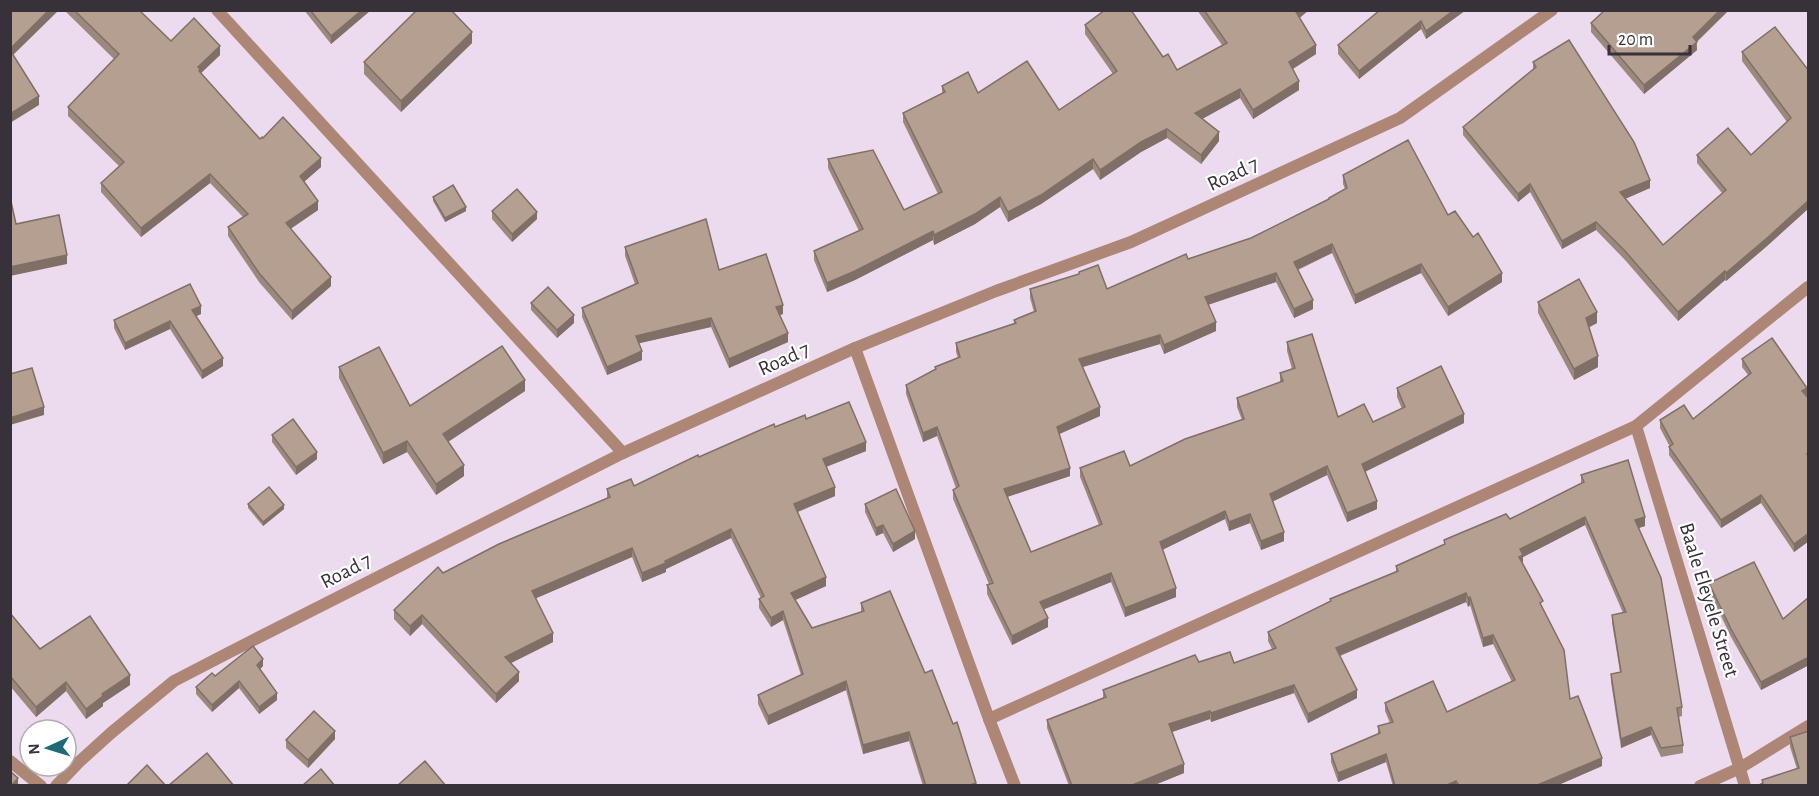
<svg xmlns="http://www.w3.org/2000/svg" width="1819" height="796" viewBox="0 0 1819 796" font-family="'Alegreya Sans',sans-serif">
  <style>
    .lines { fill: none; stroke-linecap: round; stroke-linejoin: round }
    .minor { stroke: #ae8675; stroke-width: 12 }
    .wall { fill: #9c897d }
    .shaded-wall { fill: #7f6f66 }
    .building { fill: #b59f91; stroke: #7f6f66; stroke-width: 1.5 }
    .labels { text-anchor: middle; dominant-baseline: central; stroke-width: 4.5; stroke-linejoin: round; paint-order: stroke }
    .street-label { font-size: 21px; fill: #373139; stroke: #fff }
  </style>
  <rect width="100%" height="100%" fill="#ecdaef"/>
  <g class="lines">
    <g class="minor">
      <polyline points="217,10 623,453"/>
      <polyline points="855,348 989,719 1015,786"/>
      <polyline points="1636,426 1745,786"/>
      <polyline points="989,719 1636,426 1808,287"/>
      <polyline points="10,761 41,786"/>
      <polyline points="56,786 79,762 111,733 174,681 230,652 623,453 855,348 996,291 1131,242 1400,118 1552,10"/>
      <polyline points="1700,786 1740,768 1808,726"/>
    </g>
  </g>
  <g class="wall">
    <polygon points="64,10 141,10 140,11 171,41 220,55 201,73 260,139 263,138 321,167 304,182 318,210 290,229 331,286 292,320 259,282 228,236 228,227 243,217 210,183 141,237 101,192 101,183 119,166 68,116 68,107 114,59"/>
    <polygon points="304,10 371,10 331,44"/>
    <polygon points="1197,10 1309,10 1299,18 1316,54 1293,69 1299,90 1253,119 1240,98 1202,119 1219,141 1201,164 1167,138 1141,152 1100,180 1093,169 1041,204 1008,222 1000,207 975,224 934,245 933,240 855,280 827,292 814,260 814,251 859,231 828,168 828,159 904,210 938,194 903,122 903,113 942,93 942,86 1059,110 1113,74 1085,34 1085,25 1163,57 1177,70 1222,45"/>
    <polygon points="1375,10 1466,10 1426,39 1421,29 1359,79 1338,54 1338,45 1377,13"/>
    <polygon points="1605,10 1729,10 1697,42 1697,50 1644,94 1591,32 1591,23"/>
    <polygon points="472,43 401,112 364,74 364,62"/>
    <polygon points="1742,52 1809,71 1809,208 1767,246 1726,281 1725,280 1678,321 1625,260 1596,230 1562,249 1530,192 1518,202 1463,135 1463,127 1533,70 1533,62 1650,188 1625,199 1663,245 1722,193 1697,163 1697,155 1751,155 1787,122 1742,61"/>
    <polygon points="1343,175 1448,215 1502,282 1448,316 1421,273 1355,304 1332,253 1298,270 1313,309 1294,318 1276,282 1208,304 1216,331 1164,354 1160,344 1083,367 1100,416 1059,434 1070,476 1007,497 1031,552 1099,525 1080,477 1080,468 1130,466 1242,420 1237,407 1237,398 1280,382 1280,373 1292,369 1287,351 1287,342 1338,417 1373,422 1402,409 1397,397 1397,388 1464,423 1365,472 1377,509 1347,522 1327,475 1272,501 1284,541 1261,550 1250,523 1229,531 1225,519 1162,550 1176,597 1125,617 1111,582 1043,609 1048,627 1012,645 987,594 987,585 989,584 953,499 953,490 956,488 937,436 923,442 906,394 906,385 935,369 935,367 958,358 956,352 956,343 1014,324 1014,320 1034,312 1030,298 1030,289 1079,274 1079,272 1107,289 1188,259 1251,238 1329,199 1329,198 1345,189 1343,184"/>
    <polygon points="433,197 466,211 445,222 433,201"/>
    <polygon points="492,211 537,219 512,242 492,219"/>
    <polygon points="625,247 719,270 783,314 780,315 788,342 729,368 711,327 639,343 642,360 607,375 582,317 582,308 635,284 625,256"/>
    <polygon points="1538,302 1597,323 1589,327 1598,367 1574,380 1538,313"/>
    <polygon points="531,303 574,323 557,338 531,310"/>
    <polygon points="201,314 196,316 223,366 202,379 170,329 125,350 114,328 114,320"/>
    <polygon points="1742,359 1806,396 1809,399 1809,541 1794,552 1761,503 1721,528 1669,455 1669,447 1670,447 1660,428 1660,420 1693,419 1748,375 1742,367"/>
    <polygon points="339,367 410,406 525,391 448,442 464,476 436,495 407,452 383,464 339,378"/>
    <polygon points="806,419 866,451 826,467 835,496 798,512 826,586 795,600 812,628 861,612 861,603 925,673 976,786 923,786 909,741 863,754 846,690 768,725 758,704 758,695 801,675 783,620 771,627 759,608 759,599 761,598 731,538 666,569 666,572 642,582 632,557 536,598 553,642 511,663 519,681 496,703 422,624 410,636 394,619 394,610 443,573 607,498 607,489 634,486 699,457 775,427"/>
    <polygon points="272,435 317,459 296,475 272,442"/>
    <polygon points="1581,475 1645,526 1639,528 1682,707 1682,716 1679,717 1683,745 1683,753 1661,757 1651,735 1621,748 1611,682 1611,674 1620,672 1612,623 1612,615 1623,613 1585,525 1523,557 1523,564 1543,609 1570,699 1602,766 1556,786 1393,786 1386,762 1338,782 1331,762 1331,754 1378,734 1378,726 1390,723 1385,711 1385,703 1447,712 1512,682 1493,644 1483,647 1470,605 1468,607 1466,602 1340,656 1357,698 1308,723 1294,693 1211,722 1210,719 1172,732 1184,773 1152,786 1069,786 1047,728 1047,720 1103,698 1103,690 1199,662 1234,663 1272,649 1268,641 1268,632 1330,601 1330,599 1396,572 1396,566 1444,545 1444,540 1510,519 1581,483"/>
    <polygon points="248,504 284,509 263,526 248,508"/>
    <polygon points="865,504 915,539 893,552 883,533 876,536 865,512"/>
    <polygon points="1709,583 1783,619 1809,597 1809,665 1761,690 1731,637 1709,591"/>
    <polygon points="10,613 40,649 130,685 103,703 103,706 86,719 66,691 36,717 10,686"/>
    <polygon points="263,666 260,669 277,700 259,714 239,688 212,712 196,694 196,687 215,676"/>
    <polygon points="1790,737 1809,786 1762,783 1762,780 1797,769 1790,747"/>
    <polygon points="335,739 308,768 286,748 286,740"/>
  </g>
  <g class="shaded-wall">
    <polygon points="49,10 59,10 10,58 10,49"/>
    <polygon points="362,10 371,10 331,44 331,36"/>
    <polygon points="1297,10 1309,10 1296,21 1296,12"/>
    <polygon points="1454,10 1466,10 1426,39 1426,31"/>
    <polygon points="1720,10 1729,10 1696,42 1697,50 1644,94 1644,85"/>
    <polygon points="1421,21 1421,29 1359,79 1359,71"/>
    <polygon points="472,32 472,43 401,112 401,101"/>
    <polygon points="1316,45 1316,54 1289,71 1289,62"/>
    <polygon points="220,46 220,55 200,74 198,67"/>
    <polygon points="1299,81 1299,90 1253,119 1253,110"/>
    <polygon points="1240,89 1240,98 1195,123 1195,113"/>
    <polygon points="39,96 39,105 10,123 10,114"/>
    <polygon points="1167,129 1167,138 1141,152 1100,180 1100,170 1141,142"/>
    <polygon points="1219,132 1219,141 1201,164 1201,155"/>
    <polygon points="321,158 321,167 300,185 300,176"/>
    <polygon points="1093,159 1093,169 1041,204 1008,222 1008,212"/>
    <polygon points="210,174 210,183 141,237 141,228"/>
    <polygon points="1650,180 1650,188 1620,201 1620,192"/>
    <polygon points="1530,184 1530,192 1518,202 1518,194"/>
    <polygon points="1000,197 1000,207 975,224 934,245 934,235"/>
    <polygon points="1809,200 1809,208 1767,246 1726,281 1726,273"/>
    <polygon points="318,201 318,210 286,232 286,223"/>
    <polygon points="466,207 466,211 445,222 445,218"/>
    <polygon points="537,212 537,219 512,242 512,234"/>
    <polygon points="1596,222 1596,230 1562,249 1562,241"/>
    <polygon points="933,231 933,240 855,280 827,292 827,283"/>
    <polygon points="1332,244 1332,253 1294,271 1294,262"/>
    <polygon points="67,255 67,264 10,276 10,267"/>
    <polygon points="1421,264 1421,273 1355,304 1355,295"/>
    <polygon points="1725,271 1725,280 1678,321 1678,312"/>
    <polygon points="1276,273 1276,282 1205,306 1205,297"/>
    <polygon points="1502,273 1502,282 1448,316 1448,307"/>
    <polygon points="331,277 331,286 292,320 292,311"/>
    <polygon points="1313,300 1313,309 1294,318 1294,309"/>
    <polygon points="783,305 783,314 776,316 776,307"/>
    <polygon points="201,306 201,314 192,318 192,310"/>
    <polygon points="1597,312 1597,323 1586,329 1586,318"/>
    <polygon points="574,315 574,323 557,338 557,330"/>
    <polygon points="711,318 711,327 636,344 636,336"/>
    <polygon points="170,321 170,329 125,350 125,343"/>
    <polygon points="1216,322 1216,331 1164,354 1164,345"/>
    <polygon points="788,333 788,342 729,368 729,359"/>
    <polygon points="1160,335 1160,344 1079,368 1079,359"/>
    <polygon points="642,351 642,360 607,375 607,367"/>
    <polygon points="1598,356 1598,367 1574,380 1574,369"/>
    <polygon points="223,358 223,366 202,379 202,371"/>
    <polygon points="525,380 525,391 443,445 443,434"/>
    <polygon points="1807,388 1807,396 1802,391"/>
    <polygon points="44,407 44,415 10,425 10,418"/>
    <polygon points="1100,407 1100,416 1057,435 1057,427"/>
    <polygon points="1464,414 1464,423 1362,473 1362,464"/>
    <polygon points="937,427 937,436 923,442 923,433"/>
    <polygon points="407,441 407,452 383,464 383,453"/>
    <polygon points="866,442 866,451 823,468 823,459"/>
    <polygon points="317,452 317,459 296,475 296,467"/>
    <polygon points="464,465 464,476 436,495 436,484"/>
    <polygon points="1327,466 1327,475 1270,503 1270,494"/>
    <polygon points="1070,468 1070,476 1004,498 1004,489"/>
    <polygon points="835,487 835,496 794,513 794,504"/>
    <polygon points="1761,495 1761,503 1721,528 1721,520"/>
    <polygon points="1377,501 1377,509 1347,522 1347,513"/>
    <polygon points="284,505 284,509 263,526 263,522"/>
    <polygon points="1225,511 1225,519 1160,551 1160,542"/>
    <polygon points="1250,514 1250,523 1229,531 1229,522"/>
    <polygon points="1585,517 1585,525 1523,557 1523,564 1519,566 1520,549"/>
    <polygon points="1645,517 1645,526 1635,529 1635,520"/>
    <polygon points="883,525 883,533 876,536 876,528"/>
    <polygon points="731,529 731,538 666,569 666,572 642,582 642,573 665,561"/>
    <polygon points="915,531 915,539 893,552 893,544"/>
    <polygon points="1284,532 1284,541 1261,550 1261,541"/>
    <polygon points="1809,533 1809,541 1794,552 1794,544"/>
    <polygon points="632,548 632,557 532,600 532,591"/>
    <polygon points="1111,573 1111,582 1040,611 1040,602"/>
    <polygon points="826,577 826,586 791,602 791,593"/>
    <polygon points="1176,588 1176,597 1125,617 1125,608"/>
    <polygon points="1466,593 1466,602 1336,657 1336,648"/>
    <polygon points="1470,597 1470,605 1468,607 1468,598"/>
    <polygon points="783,611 783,620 771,627 771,618"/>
    <polygon points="422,615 422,624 410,636 410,626"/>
    <polygon points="1048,618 1048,627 1012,645 1012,636"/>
    <polygon points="553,633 553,642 505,666 505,657"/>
    <polygon points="1493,635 1493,644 1483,647 1483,638"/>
    <polygon points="1809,657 1809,665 1761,690 1761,682"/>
    <polygon points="263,659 263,666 257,672 257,665"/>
    <polygon points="519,672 519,681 496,703 496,694"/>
    <polygon points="130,675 130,685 103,703 103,706 86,719 86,709 102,694"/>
    <polygon points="239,681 239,688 212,712 212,705"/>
    <polygon points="846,681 846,690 768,725 768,716"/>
    <polygon points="66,682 66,691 36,717 36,707"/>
    <polygon points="1294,685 1294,693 1211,722 1211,713"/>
    <polygon points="1357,690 1357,698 1308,723 1308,714"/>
    <polygon points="277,693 277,700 259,714 259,707"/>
    <polygon points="1210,711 1210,719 1169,733 1169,724"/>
    <polygon points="1651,727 1651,735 1621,748 1621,739"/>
    <polygon points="335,731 335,739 308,768 308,760"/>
    <polygon points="909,732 909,741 863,754 863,745"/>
    <polygon points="1386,754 1386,762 1338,782 1338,773"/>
    <polygon points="1602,758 1602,766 1556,786 1535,786"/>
    <polygon points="1184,764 1184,773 1152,786 1130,786"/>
    <polygon points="18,778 18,786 11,786"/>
    <polygon points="1456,781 1456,786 1445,786"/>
  </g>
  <g class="building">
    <polygon points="10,10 49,10 10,49"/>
    <polygon points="74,10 139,10 171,41 194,18 220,46 198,67 200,69 199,71 260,139 262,137 263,138 283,117 321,158 300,176 318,201 286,223 331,277 292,311 259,273 228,227 248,214 210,174 141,228 101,183 124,162 68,107 119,54"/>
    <polygon points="310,10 362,10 331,36"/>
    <polygon points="417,10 451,10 472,32 401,101 364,62"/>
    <polygon points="1105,10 1131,10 1163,57 1168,54 1177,70 1227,43 1204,10 1297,10 1296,12 1316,45 1289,62 1299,81 1253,110 1240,89 1195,113 1219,132 1201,155 1167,129 1141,142 1100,170 1093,159 1041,195 1008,212 1000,197 975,214 934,235 933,231 855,271 827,283 814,251 863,229 828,159 873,150 904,210 942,192 903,113 945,92 942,86 968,72 978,93 1027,61 1059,110 1117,71 1085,25"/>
    <polygon points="1380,10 1454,10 1426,31 1421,21 1359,71 1338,45"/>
    <polygon points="1605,10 1720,10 1693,37 1697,42 1644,85 1591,23"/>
    <polygon points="1775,27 1809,71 1809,200 1767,238 1726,273 1725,271 1678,312 1625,251 1596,222 1562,241 1530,184 1518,194 1463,127 1536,67 1533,62 1569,40 1634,142 1650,180 1620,192 1663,245 1726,190 1697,155 1728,128 1751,155 1791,118 1742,52"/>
    <polygon points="10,50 39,96 10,114"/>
    <polygon points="1408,140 1448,215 1455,211 1473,237 1478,233 1502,273 1448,307 1421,264 1355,295 1332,244 1294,262 1313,300 1294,309 1276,273 1205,297 1216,322 1164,345 1160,335 1079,359 1100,407 1057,427 1070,468 1004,489 1031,552 1102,524 1080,468 1124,451 1130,466 1185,439 1244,419 1237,398 1283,381 1280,373 1295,368 1287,342 1312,334 1338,417 1364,404 1373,422 1405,407 1397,388 1441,366 1464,414 1362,464 1377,501 1347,513 1327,466 1270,494 1284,532 1261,541 1250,514 1229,522 1225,511 1160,542 1176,588 1125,608 1111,573 1040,602 1048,618 1012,636 987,585 993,583 953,490 959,486 937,427 923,433 906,385 936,369 935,367 960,357 956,343 1016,323 1014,320 1036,311 1030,289 1079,274 1079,272 1098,265 1107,289 1186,254 1188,259 1251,238 1329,199 1329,198 1347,188 1343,175"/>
    <polygon points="453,185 466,207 445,218 433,197"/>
    <polygon points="517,189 537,212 512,234 492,211"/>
    <polygon points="10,197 16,224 59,215 67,255 10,267"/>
    <polygon points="706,219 719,270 766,254 783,305 776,307 788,333 729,359 711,318 636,336 642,351 607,367 582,308 638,283 625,247"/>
    <polygon points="1579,279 1597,312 1586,318 1598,356 1574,369 1538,302"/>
    <polygon points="190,284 201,306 192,310 223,358 202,371 170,321 125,343 114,320"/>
    <polygon points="548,287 574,315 557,330 531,303"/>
    <polygon points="1772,338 1807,388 1802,391 1809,399 1809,453 1807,454 1809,455 1809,533 1794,544 1761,495 1721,520 1669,447 1673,444 1660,420 1684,405 1693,419 1751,373 1742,359"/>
    <polygon points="502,346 525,380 443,434 464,465 436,484 407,441 383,453 339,367 379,347 410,406"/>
    <polygon points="32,368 44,407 10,418 10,374"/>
    <polygon points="849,402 866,442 823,459 835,487 794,504 826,577 791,593 812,628 864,611 861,603 890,591 925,673 932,670 953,724 957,722 976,783 967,786 926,786 909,732 863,745 846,681 768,716 758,695 803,674 783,611 771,618 759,599 764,596 731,529 665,561 666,563 642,573 632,548 532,591 553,633 505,657 519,672 496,694 422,615 410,626 394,610 438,567 443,573 499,544 610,497 607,489 631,479 634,486 698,455 699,457 774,424 775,427 805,415 806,419"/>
    <polygon points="293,419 317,452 296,467 272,435"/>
    <polygon points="1628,460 1645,517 1635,520 1661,578 1682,707 1677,708 1683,745 1661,748 1651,727 1621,739 1611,674 1621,672 1612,615 1626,612 1585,517 1520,549 1523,555 1519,557 1543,601 1540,603 1564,650 1570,699 1578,696 1602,758 1535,786 1459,786 1456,781 1445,786 1395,786 1386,754 1338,773 1331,754 1380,733 1378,726 1393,722 1385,703 1433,681 1447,712 1515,680 1493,635 1483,638 1470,597 1468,598 1466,593 1336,648 1357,690 1308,714 1294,685 1211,713 1210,711 1169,724 1184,764 1130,786 1072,786 1047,720 1106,697 1103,690 1195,655 1199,662 1230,652 1234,663 1276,648 1268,632 1331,601 1330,599 1398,571 1396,566 1445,544 1444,540 1506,514 1510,519 1584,482 1581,475"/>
    <polygon points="269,487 284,505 263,522 248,504"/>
    <polygon points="896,489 915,531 893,544 883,525 876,528 865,504"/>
    <polygon points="1754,562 1783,619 1809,597 1809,657 1761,682 1731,629 1709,583"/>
    <polygon points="10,613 40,649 90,616 130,675 102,694 103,696 86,709 66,682 36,707 10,676"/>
    <polygon points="253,646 263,659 257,665 277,693 259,707 239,681 212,705 196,687 212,673 215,676"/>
    <polygon points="314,711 335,731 308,760 286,740"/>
    <polygon points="1809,731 1809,786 1757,786 1763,783 1762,780 1799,768 1790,737"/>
    <polygon points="207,753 234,786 168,786"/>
    <polygon points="425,761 446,786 397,786"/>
    <polygon points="147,765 166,786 126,786"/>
    <polygon points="321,769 335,786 302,786"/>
    <polygon points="10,771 18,778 11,786 10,786"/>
  </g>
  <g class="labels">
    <g class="street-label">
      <text transform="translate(1233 174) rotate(-25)">Road 7</text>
      <text transform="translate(784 359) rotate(-24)">Road 7</text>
      <text transform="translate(346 571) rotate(-27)">Road 7</text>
      <text transform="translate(1709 600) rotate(73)">Baale Eleyele Street</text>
    </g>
  </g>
  <rect width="1819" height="796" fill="none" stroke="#373139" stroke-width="24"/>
  <g transform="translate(48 748) rotate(266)"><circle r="28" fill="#ffffff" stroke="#afadb0" stroke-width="1.5"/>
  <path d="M0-4.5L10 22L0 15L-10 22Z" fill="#206975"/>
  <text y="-9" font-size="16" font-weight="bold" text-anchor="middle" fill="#373139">N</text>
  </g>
  <path d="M1609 45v9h81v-9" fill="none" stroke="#373139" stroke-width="3"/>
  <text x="1618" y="45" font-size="18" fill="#373139" stroke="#ffffff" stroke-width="4.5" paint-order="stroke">20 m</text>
</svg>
